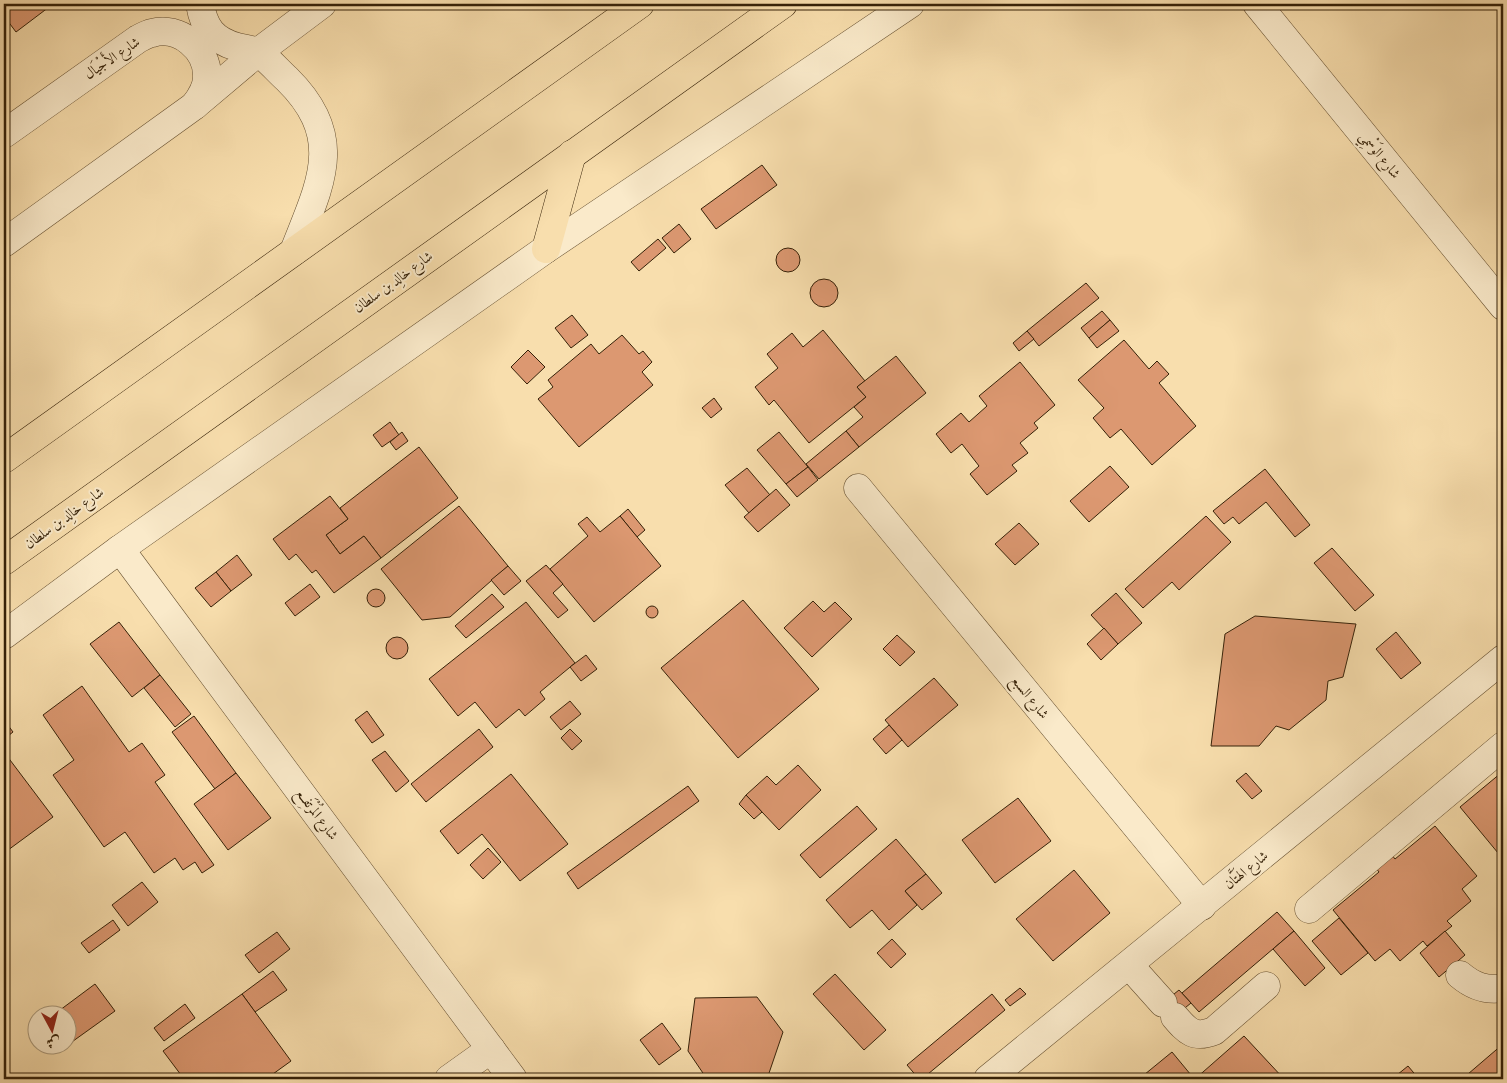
<svg xmlns="http://www.w3.org/2000/svg" width="1507" height="1083" viewBox="0 0 1507 1083" font-family="'IM FELL Great Primer',Amiri,serif">
  <style>
    .building { fill: #dc9871; stroke: #352108 }
    .lines { fill: none; stroke-linecap: round; stroke-linejoin: round }
    .minor-casing { stroke: #665031; stroke-width: 29 }
    .major-casing { stroke: #352108; stroke-width: 29 }
    .minor { stroke: #faeaca; stroke-width: 28 }
    .major { stroke: #f8dead; stroke-width: 28 }
    .labels { text-anchor: middle; dominant-baseline: central; stroke-width: 4; stroke-linejoin: round; paint-order: stroke }
    .street-label { font-size: 14px; fill: #352108; stroke: #faeaca }
  </style>
  <rect width="100%" height="100%" fill="#f8dead"/>
  <filter id="stains"><feTurbulence type="fractalNoise" baseFrequency=".004" numOctaves="4"/><feColorMatrix values="0 0 0 0 .2 0 0 0 0 .09 0 0 0 0 .02 0 0 0 .5 -.17"/></filter>
  <radialGradient id="worn" r=".72"><stop offset=".6" stop-color="#630" stop-opacity="0"/><stop offset="1" stop-color="#630" stop-opacity=".3"/></radialGradient>
  <g class="building">
    <polygon points="4,4 53,4 16,32 4,16"/>
    <polygon points="762,165 777,185 716,229 701,209"/>
    <polygon points="679,224 691,239 674,253 662,238"/>
    <polygon points="658,239 666,248 639,271 631,262"/>
    <circle cx="788" cy="260" r="12"/>
    <circle cx="824" cy="293" r="14"/>
    <polygon points="1086,283 1099,298 1039,346 1027,331"/>
    <polygon points="1102,311 1110,320 1089,338 1081,328"/>
    <polygon points="572,315 588,335 571,348 555,328"/>
    <polygon points="1110,320 1119,331 1097,348 1089,338"/>
    <polygon points="823,330 865,381 857,387 866,397 809,443 774,400 769,405 755,387 778,368 767,354 792,333 803,347"/>
    <polygon points="1027,331 1034,339 1019,351 1013,343"/>
    <polygon points="622,335 639,354 643,351 652,362 642,372 653,385 579,447 538,399 553,387 548,380 591,344 599,354"/>
    <polygon points="1124,340 1149,369 1157,361 1169,374 1159,383 1196,426 1152,465 1121,429 1110,438 1093,418 1104,408 1078,380"/>
    <polygon points="528,350 545,367 527,384 511,367"/>
    <polygon points="896,356 926,393 859,447 846,431 863,417 854,407 866,397 857,387"/>
    <polygon points="1020,362 1055,405 1034,423 1038,428 1020,443 1028,453 1012,465 1017,471 987,495 970,474 979,466 962,444 951,453 936,434 961,413 969,422 987,406 979,396"/>
    <polygon points="714,398 722,409 711,418 702,408"/>
    <polygon points="390,422 399,435 382,447 373,435"/>
    <polygon points="846,431 859,447 819,479 806,464"/>
    <polygon points="402,432 408,441 396,450 390,442"/>
    <polygon points="779,432 808,467 786,484 757,450"/>
    <polygon points="419,447 458,498 381,558 364,536 340,554 326,535 348,519 340,508"/>
    <polygon points="1110,466 1129,487 1089,522 1070,501"/>
    <polygon points="808,467 818,480 797,497 786,484"/>
    <polygon points="747,468 770,495 749,513 725,485"/>
    <polygon points="1265,469 1310,525 1295,537 1266,502 1239,524 1233,517 1224,524 1213,511"/>
    <polygon points="776,489 790,505 758,532 744,517"/>
    <polygon points="330,496 348,519 326,535 340,554 364,536 381,558 334,593 316,570 312,573 296,554 289,560 273,539"/>
    <polygon points="459,506 508,566 450,617 422,620 381,569"/>
    <polygon points="628,509 645,530 637,537 620,516"/>
    <polygon points="620,516 661,566 594,622 550,569 588,536 578,524 587,517 600,532"/>
    <polygon points="1206,516 1231,542 1179,590 1172,582 1143,608 1125,589"/>
    <polygon points="1019,523 1039,544 1015,565 995,544"/>
    <polygon points="1332,548 1374,595 1355,611 1314,563"/>
    <polygon points="237,555 252,575 231,591 216,572"/>
    <polygon points="546,565 563,584 553,593 568,610 558,618 526,581"/>
    <polygon points="508,566 521,581 504,595 491,580"/>
    <polygon points="216,572 231,591 211,607 195,588"/>
    <polygon points="310,584 320,597 295,616 285,603"/>
    <circle cx="376" cy="598" r="9"/>
    <polygon points="1116,593 1142,623 1118,644 1091,615"/>
    <polygon points="492,594 504,607 466,638 455,626"/>
    <polygon points="743,600 819,689 738,758 661,668"/>
    <polygon points="813,601 824,612 835,602 852,619 812,657 784,628"/>
    <polygon points="526,602 575,663 540,692 545,699 525,716 519,709 496,728 475,702 458,716 429,679"/>
    <circle cx="652" cy="612" r="6"/>
    <polygon points="1255,616 1356,624 1343,677 1328,681 1326,700 1289,730 1276,726 1259,746 1211,746 1225,634"/>
    <polygon points="119,622 160,675 132,697 90,644"/>
    <polygon points="1104,628 1118,644 1101,660 1087,644"/>
    <polygon points="1396,632 1421,663 1401,679 1376,649"/>
    <polygon points="897,635 915,652 900,666 883,649"/>
    <circle cx="397" cy="648" r="11"/>
    <polygon points="586,655 597,669 581,681 570,667"/>
    <polygon points="160,675 191,714 175,727 144,688"/>
    <polygon points="934,678 958,705 908,747 885,720"/>
    <polygon points="82,686 129,752 142,743 165,775 155,782 214,865 202,873 195,862 183,870 175,858 154,873 125,832 104,847 53,775 74,760 43,715"/>
    <polygon points="570,701 581,714 561,730 550,717"/>
    <polygon points="367,711 384,735 372,743 355,720"/>
    <polygon points="194,716 236,773 215,789 172,732"/>
    <polygon points="4,720 13,732 4,739"/>
    <polygon points="889,725 902,740 886,754 873,739"/>
    <polygon points="479,729 493,747 426,802 411,784"/>
    <polygon points="570,729 582,741 572,750 561,738"/>
    <polygon points="385,751 409,781 396,792 372,760"/>
    <polygon points="4,752 53,817 4,853"/>
    <polygon points="1503,758 1503,859 1460,807 1501,773 1495,766"/>
    <polygon points="798,765 821,790 779,830 746,795 767,776 776,785"/>
    <polygon points="236,773 271,818 228,850 194,804"/>
    <polygon points="1246,773 1262,791 1252,799 1236,781"/>
    <polygon points="511,774 568,844 520,881 482,834 458,854 440,831"/>
    <polygon points="688,786 699,801 578,889 567,873"/>
    <polygon points="746,795 762,812 754,819 739,804"/>
    <polygon points="1018,798 1051,841 995,883 962,840"/>
    <polygon points="857,806 877,829 820,878 800,855"/>
    <polygon points="1435,826 1477,876 1462,889 1471,901 1447,921 1452,926 1427,946 1423,941 1400,961 1390,949 1375,961 1333,910 1379,872 1372,863 1388,850 1395,859"/>
    <polygon points="896,839 926,874 905,891 917,905 889,930 872,910 850,928 826,900"/>
    <polygon points="488,848 501,862 483,879 470,865"/>
    <polygon points="1074,870 1110,913 1053,961 1016,919"/>
    <polygon points="926,874 942,893 922,910 905,891"/>
    <polygon points="142,882 158,902 128,926 112,905"/>
    <polygon points="1277,912 1294,931 1199,1012 1182,993"/>
    <polygon points="1339,918 1368,953 1341,975 1312,941"/>
    <polygon points="113,920 120,930 89,953 81,943"/>
    <polygon points="1294,931 1325,968 1305,986 1273,949"/>
    <polygon points="1445,931 1465,955 1439,977 1420,953"/>
    <polygon points="277,932 290,949 259,973 245,955"/>
    <polygon points="892,939 906,954 891,968 877,953"/>
    <polygon points="273,971 287,990 255,1012 242,994"/>
    <polygon points="835,974 886,1030 864,1050 813,994"/>
    <polygon points="95,984 115,1011 69,1044 68,1042 68,1016 52,1016"/>
    <polygon points="1020,988 1026,994 1010,1006 1005,1000"/>
    <polygon points="1179,990 1191,1003 1169,1021 1158,1007"/>
    <polygon points="242,994 291,1061 266,1079 184,1079 163,1051"/>
    <polygon points="992,994 1005,1010 922,1079 919,1079 907,1065"/>
    <polygon points="757,997 783,1032 767,1079 707,1079 688,1051 695,998"/>
    <polygon points="185,1004 195,1018 164,1041 154,1028"/>
    <polygon points="662,1023 681,1049 659,1065 640,1040"/>
    <polygon points="1244,1036 1284,1079 1195,1079"/>
    <polygon points="1503,1044 1503,1079 1472,1079 1468,1074"/>
    <polygon points="1172,1052 1191,1075 1185,1079 1139,1079"/>
    <polygon points="1408,1066 1419,1079 1392,1079"/>
  </g>
  <g class="lines">
    <g class="minor-casing">
      <g id="minor">
        <path d="M200,4C204,28 213,40 237,47C244,49 253,49 259,53C269,60 278,71 287,79C347,138 320,184 294,251"/>
        <polyline points="1257,4 1503,306"/>
        <path d="M4,134L138,39C142,37 147,34 152,33C179,25 208,49 207,77C207,88 201,97 195,105"/>
        <polyline points="4,243 194,106 258,52 322,4"/>
        <polyline points="858,488 1202,906"/>
        <polyline points="120,549 513,1079"/>
        <polyline points="4,635 120,549 546,249 910,4"/>
        <polyline points="1309,909 1503,746"/>
        <polyline points="1129,965 1163,1003"/>
        <path d="M1460,975C1473,986 1486,991 1503,988"/>
        <path d="M1175,1017C1187,1031 1194,1039 1214,1031L1266,986"/>
        <polyline points="449,1079 491,1049"/>
        <polyline points="988,1079 1503,659"/>
      </g>
    </g>
    <g class="major-casing">
      <g id="major">
        <polyline points="546,249 572,154"/>
        <polyline points="4,459 640,4"/>
        <polyline points="4,561 783,4"/>
      </g>
    </g>
    <use href="#minor" class="minor"/>
    <use href="#major" class="major"/>
  </g>
  <g class="labels">
    <g class="street-label">
      <text transform="translate(112 58) rotate(-34)">شارع الأَجْيَال</text>
      <text transform="translate(1380 155) rotate(51)">شارع الوَسْمِي</text>
      <text transform="translate(393 282) rotate(-36)">شارع خالِد بن سلطان</text>
      <text transform="translate(64 518) rotate(-36)">شارع خالِد بن سلطان</text>
      <text transform="translate(1030 697) rotate(51)">شارع السبع</text>
      <text transform="translate(317 814) rotate(53)">شارع المُرْتَفِع</text>
      <text transform="translate(1246 870) rotate(-39)">شارع الهَتَّان</text>
    </g>
  </g>
  <rect width="1507" height="1083" fill="none" stroke="#f8dead" stroke-width="20"/>
  <rect x="5" y="5" width="1497" height="1073" fill="none" stroke="#352108" stroke-width="2.5"/>
  <rect x="10" y="10" width="1487" height="1063" fill="none" stroke="#352108"/>
  <g transform="translate(52 1030) rotate(173)"><circle r="24" fill="#faeaca" stroke="#ab9a7c"/>
  <path d="M0-4L9 19L0 12L-9 19Z" fill="#8f2418"/>
  <text y="-8" font-size="14" font-weight="bold" text-anchor="middle" fill="#352108">ش</text>
  </g>
  <rect width="100%" height="100%" filter="url(#stains)"/>
  <rect width="100%" height="100%" fill="url(#worn)"/>
</svg>
